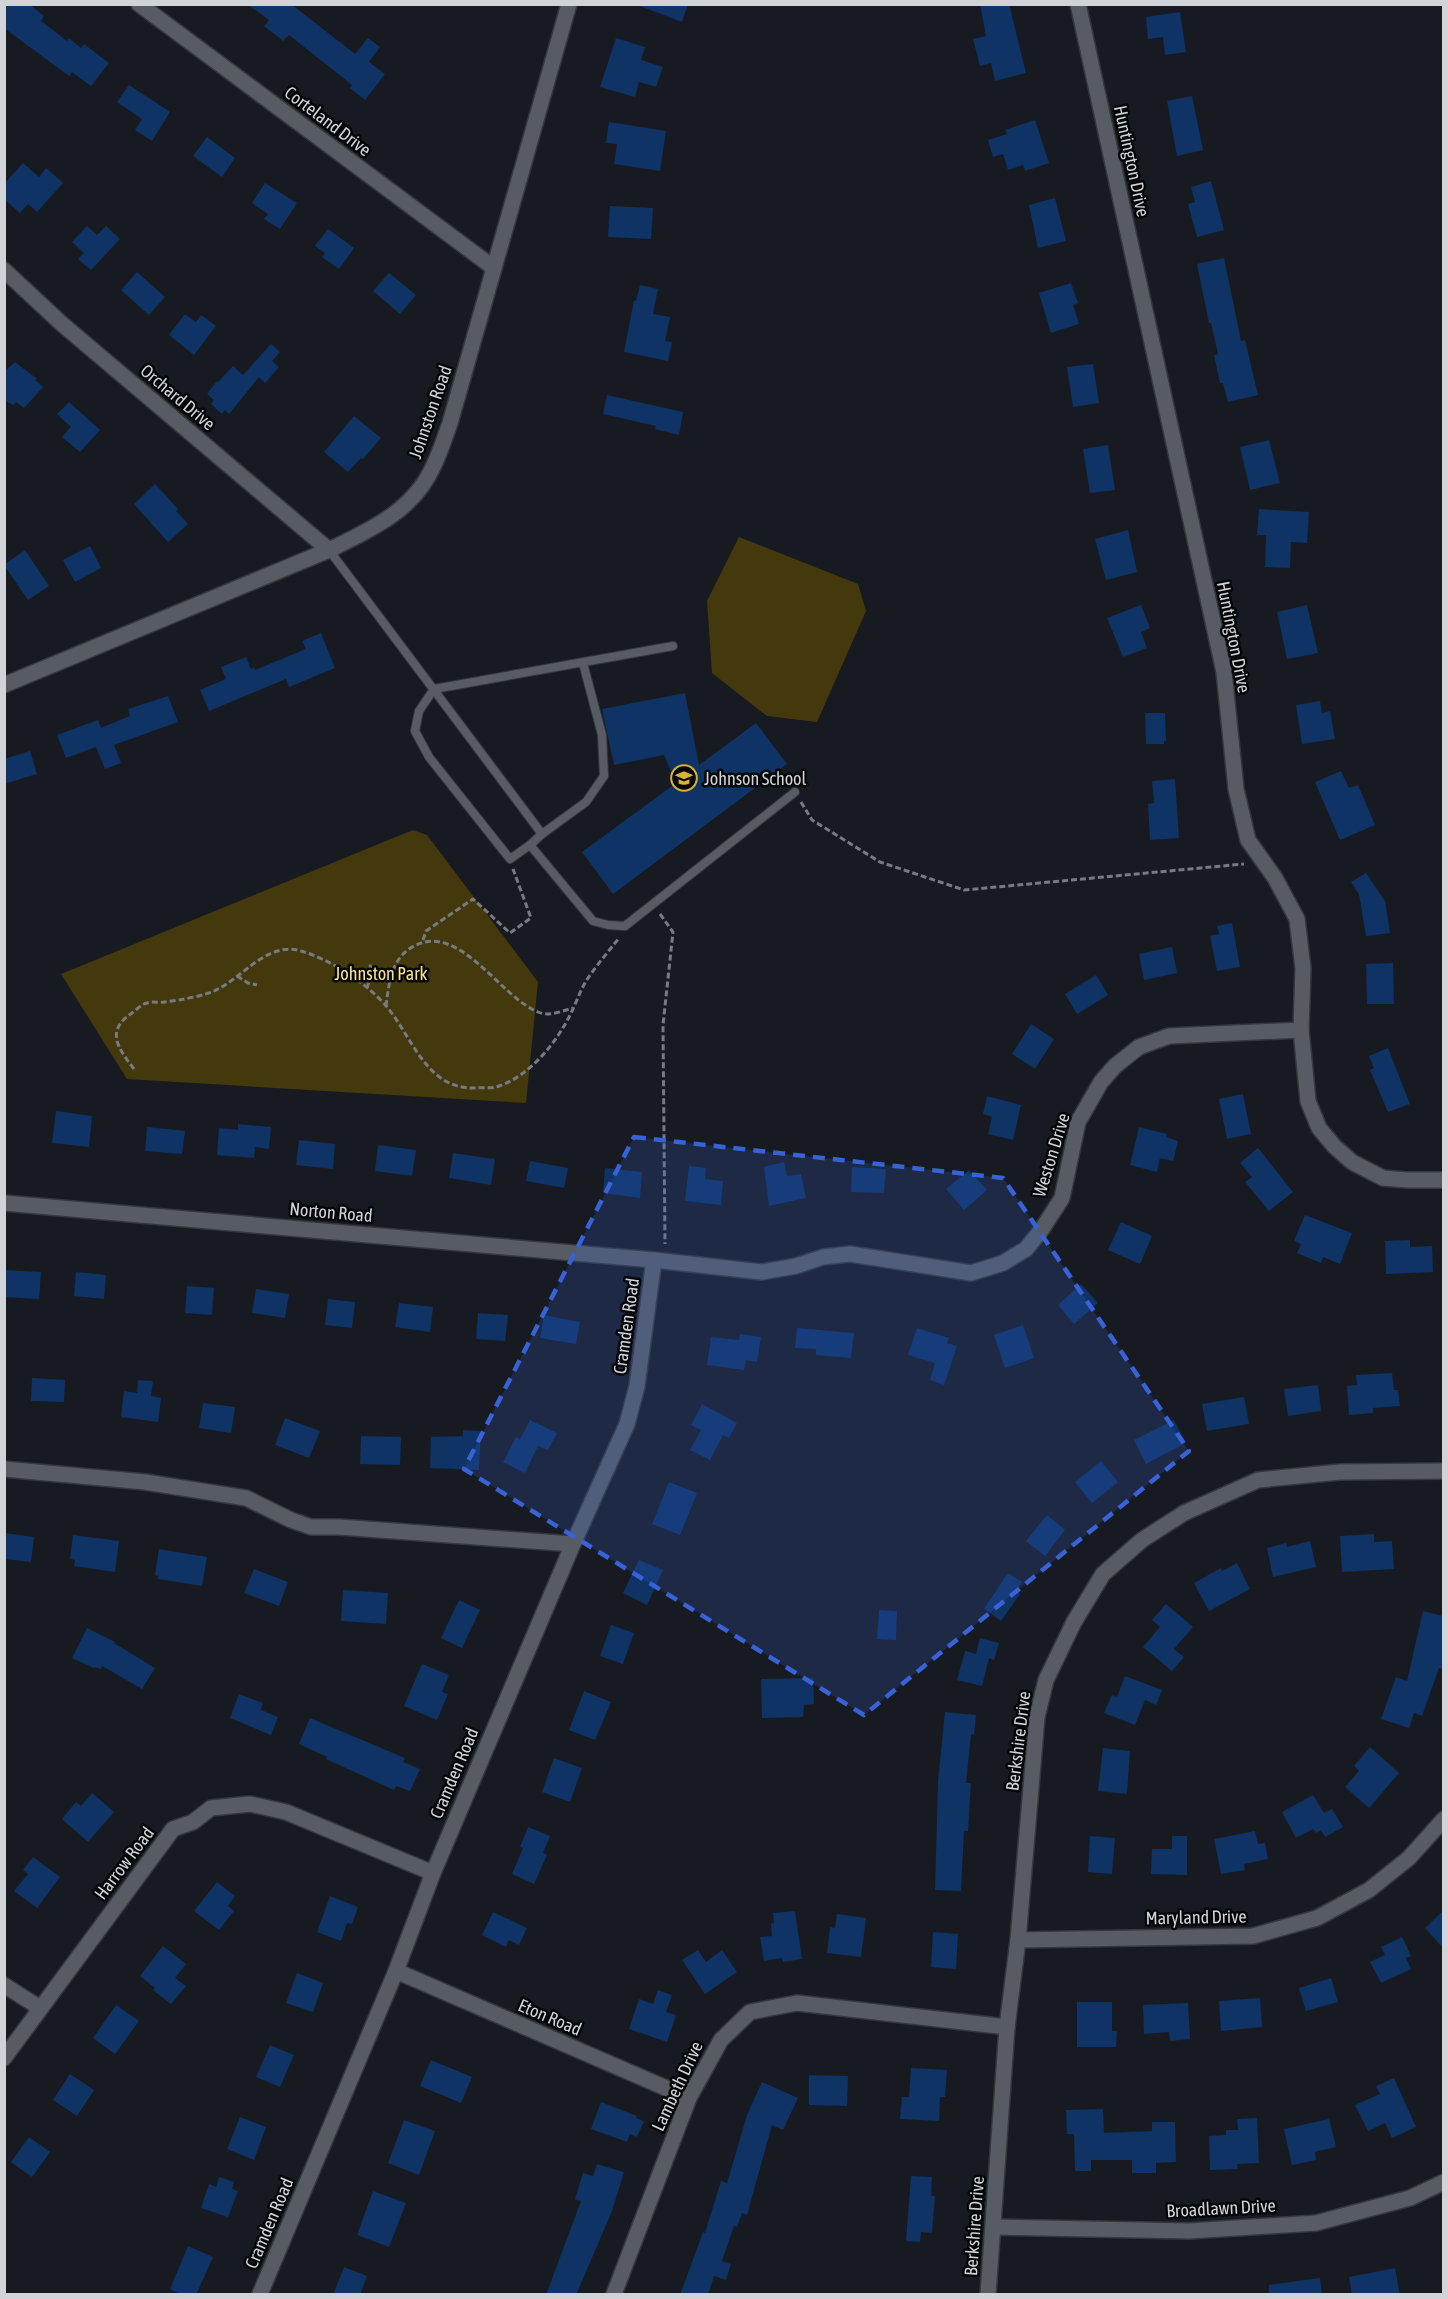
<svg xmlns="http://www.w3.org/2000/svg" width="1448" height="2299" viewBox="0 0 1448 2299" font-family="'Asap Condensed',sans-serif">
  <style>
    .green { fill: #44380d }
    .building { fill: #0e3364 }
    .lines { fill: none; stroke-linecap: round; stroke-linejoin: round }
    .lane-casing { stroke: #35373c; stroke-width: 10 }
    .street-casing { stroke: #35373c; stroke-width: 18 }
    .secondary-casing { stroke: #35373c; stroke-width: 18 }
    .path { stroke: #777a7f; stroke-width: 3; stroke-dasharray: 6 3; stroke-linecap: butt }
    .lane { stroke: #575c64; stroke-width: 8 }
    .street { stroke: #575c64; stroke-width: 15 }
    .secondary { stroke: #575c64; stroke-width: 15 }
    .marked { fill: #3862d8; fill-opacity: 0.2; stroke: #3862d8; stroke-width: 4.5; stroke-dasharray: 12 8; stroke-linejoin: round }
    .labels { text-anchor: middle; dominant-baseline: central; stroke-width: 5; stroke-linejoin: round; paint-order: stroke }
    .street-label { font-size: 18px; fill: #d0d3d7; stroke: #050608 }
    .poi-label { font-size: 18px; fill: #d0d3d7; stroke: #050608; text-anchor: start }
    .park-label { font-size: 18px; fill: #fae293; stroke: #050608 }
  </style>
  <rect width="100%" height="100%" fill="#171b21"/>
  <g class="green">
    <polygon points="739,537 858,584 866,611 817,722 767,716 712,673 707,601"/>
    <polygon points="413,830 427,835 538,982 526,1103 127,1079 61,974"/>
  </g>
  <g class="building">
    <polygon points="4,4 29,4 44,16 41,21 67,41 69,38 81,48 84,44 109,63 91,86 72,72 69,76 4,28"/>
    <polygon points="247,4 291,4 355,54 368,38 380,47 369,62 385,74 365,100 350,88 352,85 289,35 283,41 264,26 269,20"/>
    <polygon points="640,4 688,4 682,22 640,6"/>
    <polygon points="980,4 1009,4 1026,73 995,81 991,63 980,66 973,39 986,36"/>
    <polygon points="1180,12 1186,52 1165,55 1163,37 1148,39 1146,17"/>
    <polygon points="616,38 645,47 641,60 663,67 656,87 639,82 635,97 600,87"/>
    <polygon points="129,85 170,112 152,141 135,130 142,119 117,102"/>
    <polygon points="1192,96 1203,150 1177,156 1167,101"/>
    <polygon points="1035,120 1049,163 1025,171 1023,165 1008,170 1003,154 993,157 988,140 1007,134 1005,130"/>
    <polygon points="609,122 666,131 660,171 614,164 617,144 606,143"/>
    <polygon points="207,137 235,158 222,177 193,156"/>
    <polygon points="23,163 39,177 46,168 63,183 37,212 28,204 20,213 4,199 4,184"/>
    <polygon points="1211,181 1224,230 1197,237 1188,204 1195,202 1191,187"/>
    <polygon points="265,183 297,203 280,229 264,219 268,214 252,203"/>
    <polygon points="1055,198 1066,241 1038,248 1029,205"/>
    <polygon points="610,206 653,208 651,239 608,237"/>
    <polygon points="87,226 97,235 106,226 120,239 91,270 78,259 84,253 72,242"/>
    <polygon points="328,229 354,248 339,269 322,257 325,253 315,246"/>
    <polygon points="1224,258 1241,341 1245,340 1258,395 1228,402 1223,383 1220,383 1214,355 1218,354 1211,323 1209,323 1197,264"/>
    <polygon points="137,272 165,297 149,315 121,290"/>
    <polygon points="389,273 416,295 400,314 373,291"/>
    <polygon points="1071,283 1078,303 1073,305 1079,324 1051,333 1039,293"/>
    <polygon points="640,285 658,289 653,314 670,317 665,341 672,342 668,361 624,352 634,300 636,301"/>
    <polygon points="185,314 196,322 201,315 216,326 194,355 169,335"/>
    <polygon points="271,344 280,352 272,361 279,367 265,383 259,377 229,414 225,410 222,414 211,404 214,400 207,394 217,381 218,382 233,366 243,375"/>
    <polygon points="15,362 37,379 35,380 43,387 24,408 16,402 13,405 4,400 4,372"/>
    <polygon points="1093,364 1099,403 1073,407 1067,367"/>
    <polygon points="607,395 683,412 679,435 655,429 656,426 603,414"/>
    <polygon points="69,402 100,430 80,452 62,437 71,427 57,414"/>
    <polygon points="354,416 381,438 363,459 361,458 348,472 324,452"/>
    <polygon points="1269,440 1280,483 1250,490 1240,447"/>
    <polygon points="1108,445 1115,490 1090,493 1083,449"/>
    <polygon points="155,484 178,509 176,511 188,524 168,542 134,504"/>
    <polygon points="1259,509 1309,512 1307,543 1291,542 1290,568 1265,567 1266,535 1257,535"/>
    <polygon points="1128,530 1137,572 1106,580 1095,539"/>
    <polygon points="90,546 101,568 75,582 63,560"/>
    <polygon points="25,550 49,586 28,600 4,565"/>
    <polygon points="1141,605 1150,628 1141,632 1147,648 1123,657 1107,618"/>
    <polygon points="1307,605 1318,653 1287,659 1277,612"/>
    <polygon points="321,633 335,668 289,687 286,679 209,711 200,690 226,679 221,667 246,657 251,669 254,667 255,670 306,649 302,641"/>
    <polygon points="685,693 699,765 756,723 787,764 613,894 582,852 676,783 664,755 614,765 602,709"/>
    <polygon points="168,696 178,722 114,745 121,763 105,769 96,747 66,758 57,735 98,720 101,728 130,716 128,709"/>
    <polygon points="1320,701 1322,713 1330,711 1335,739 1302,744 1296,705"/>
    <polygon points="1145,713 1165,713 1166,741 1164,741 1164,744 1146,744"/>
    <polygon points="30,751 37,774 4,784 4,759"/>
    <polygon points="1341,771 1349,788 1358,785 1375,825 1340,840 1315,782"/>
    <polygon points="1175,779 1179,838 1150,840 1148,804 1154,803 1152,781"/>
    <polygon points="1366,873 1385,901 1390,933 1366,936 1359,894 1351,882"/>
    <polygon points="1232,923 1240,967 1217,971 1210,936 1219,934 1217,926"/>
    <polygon points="1172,947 1177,973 1144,980 1139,954"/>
    <polygon points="1393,963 1394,1004 1367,1004 1366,964"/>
    <polygon points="1096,975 1108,995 1077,1014 1065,994"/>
    <polygon points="1031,1024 1054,1039 1035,1069 1012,1054"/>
    <polygon points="1388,1048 1410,1104 1388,1112 1370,1070 1374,1068 1369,1056"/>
    <polygon points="1243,1094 1251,1134 1227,1139 1219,1099"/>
    <polygon points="987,1096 1021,1105 1013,1140 988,1134 992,1117 983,1114"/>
    <polygon points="56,1111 92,1116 89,1147 52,1143"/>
    <polygon points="238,1124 271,1127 269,1149 255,1147 254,1158 217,1155 219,1128 238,1130"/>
    <polygon points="147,1127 185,1131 182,1154 145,1151"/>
    <polygon points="1139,1127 1167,1134 1166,1137 1178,1141 1173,1161 1160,1158 1157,1172 1130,1165"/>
    <polygon points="299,1140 335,1144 333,1169 296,1165"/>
    <polygon points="378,1145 416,1150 412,1176 375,1171"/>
    <polygon points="1258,1148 1293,1192 1269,1211 1245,1182 1252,1177 1240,1163"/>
    <polygon points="453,1153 495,1159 491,1185 449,1178"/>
    <polygon points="530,1161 568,1168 564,1188 526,1181"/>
    <polygon points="784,1162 787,1176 801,1174 806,1198 769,1206 764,1167"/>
    <polygon points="689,1166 706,1168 705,1179 723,1181 721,1205 685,1201"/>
    <polygon points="852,1167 886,1169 884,1193 851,1192"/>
    <polygon points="605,1168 642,1172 640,1198 603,1193"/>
    <polygon points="969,1170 987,1190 964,1210 946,1189"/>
    <polygon points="1305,1215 1352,1233 1340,1264 1323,1257 1321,1263 1297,1253 1301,1244 1294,1241"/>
    <polygon points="1121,1222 1152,1236 1140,1264 1108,1250"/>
    <polygon points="1410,1240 1410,1247 1432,1246 1433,1272 1386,1274 1385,1241"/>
    <polygon points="4,1270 41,1272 39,1299 4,1297"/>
    <polygon points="76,1272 106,1275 104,1299 74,1296"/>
    <polygon points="1081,1284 1098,1303 1074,1324 1058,1305"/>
    <polygon points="187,1286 214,1288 212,1315 185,1313"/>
    <polygon points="256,1289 289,1294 285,1318 252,1313"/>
    <polygon points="328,1299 355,1302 352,1328 325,1325"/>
    <polygon points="399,1303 433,1307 430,1332 395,1327"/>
    <polygon points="478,1313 508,1315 505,1341 476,1339"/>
    <polygon points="544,1315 580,1322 576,1344 540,1338"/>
    <polygon points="1023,1325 1034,1358 1005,1368 994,1335"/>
    <polygon points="797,1328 854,1333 851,1358 816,1355 816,1349 795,1348"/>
    <polygon points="917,1328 949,1338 947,1343 957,1346 944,1385 930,1380 935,1363 908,1355"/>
    <polygon points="740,1334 761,1337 757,1362 746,1360 744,1370 707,1365 711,1337 739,1340"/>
    <polygon points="1392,1373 1394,1390 1398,1390 1400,1406 1373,1408 1373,1413 1349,1415 1347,1386 1357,1385 1356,1375"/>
    <polygon points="32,1378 65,1380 64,1402 31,1401"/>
    <polygon points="138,1380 153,1381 151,1396 161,1398 158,1422 121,1417 124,1391 137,1393"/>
    <polygon points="1318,1385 1321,1411 1288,1416 1284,1389"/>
    <polygon points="1244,1397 1249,1424 1207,1431 1202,1404"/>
    <polygon points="203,1403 235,1407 231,1433 199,1428"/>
    <polygon points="702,1404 737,1423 729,1438 723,1435 710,1460 690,1450 701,1430 691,1425"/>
    <polygon points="285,1418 320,1431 309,1458 275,1445"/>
    <polygon points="530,1420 557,1433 548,1450 538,1446 525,1473 503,1462 516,1437 520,1439"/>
    <polygon points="1174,1420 1186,1443 1146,1464 1134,1440"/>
    <polygon points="463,1430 481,1431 479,1470 430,1468 431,1437 463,1436"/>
    <polygon points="361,1436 401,1437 400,1465 360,1464"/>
    <polygon points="1101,1461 1118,1482 1092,1503 1075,1482"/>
    <polygon points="669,1482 697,1493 680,1535 652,1524"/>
    <polygon points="1047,1515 1065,1530 1045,1556 1026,1541"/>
    <polygon points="4,1533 34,1537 31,1562 4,1559"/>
    <polygon points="1374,1534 1374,1542 1392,1541 1394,1569 1342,1572 1340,1536"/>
    <polygon points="73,1535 119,1541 115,1572 74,1566 75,1560 70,1559"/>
    <polygon points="1310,1541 1316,1567 1273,1577 1267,1548 1286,1543 1287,1547"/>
    <polygon points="159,1549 207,1557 202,1586 158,1579 158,1576 155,1575"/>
    <polygon points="639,1560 663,1570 647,1605 623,1593"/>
    <polygon points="1237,1563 1250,1589 1209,1611 1194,1583 1221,1568 1222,1571"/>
    <polygon points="254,1569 288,1582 279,1606 244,1593"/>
    <polygon points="1008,1573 1022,1582 1016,1591 1020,1594 1001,1621 984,1609"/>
    <polygon points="343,1590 388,1593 386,1624 341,1621"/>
    <polygon points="459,1600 480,1610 462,1648 441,1638"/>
    <polygon points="1166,1604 1193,1627 1174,1649 1184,1657 1172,1671 1143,1647 1160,1627 1152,1620"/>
    <polygon points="879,1610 897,1611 896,1640 877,1639"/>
    <polygon points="1423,1611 1443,1616 1443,1669 1439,1668 1422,1716 1414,1713 1409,1728 1381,1719 1396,1677 1407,1681"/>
    <polygon points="611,1625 634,1633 623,1664 600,1656"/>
    <polygon points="87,1628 115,1642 114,1643 155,1668 142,1689 102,1666 101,1669 95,1667 94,1668 72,1658"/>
    <polygon points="980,1638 999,1643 994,1660 989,1658 982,1686 957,1680 965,1651 976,1654"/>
    <polygon points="422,1664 449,1675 442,1692 448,1694 437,1720 404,1706"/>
    <polygon points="1125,1676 1162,1690 1156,1705 1145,1700 1135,1725 1104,1713 1112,1695 1117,1697"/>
    <polygon points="813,1678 814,1704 804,1705 803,1717 762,1718 761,1679"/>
    <polygon points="584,1691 611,1702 595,1740 569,1730"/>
    <polygon points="239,1694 263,1703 261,1710 278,1717 271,1735 230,1718"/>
    <polygon points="945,1712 976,1715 974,1735 971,1734 966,1783 971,1783 968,1831 964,1831 961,1891 935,1890 938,1781"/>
    <polygon points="310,1718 405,1758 403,1762 420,1769 410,1791 396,1786 394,1790 326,1759 327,1757 299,1744"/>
    <polygon points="1370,1747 1399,1773 1369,1808 1345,1787 1359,1771 1354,1766"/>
    <polygon points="1103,1748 1130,1751 1127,1794 1098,1791"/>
    <polygon points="554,1758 582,1768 570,1802 542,1792"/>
    <polygon points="92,1793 114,1812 88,1842 62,1819 76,1802 81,1806"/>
    <polygon points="1313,1795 1324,1813 1332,1809 1343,1827 1325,1837 1321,1830 1316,1833 1313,1829 1296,1838 1282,1812"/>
    <polygon points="528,1827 550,1836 543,1853 547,1855 534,1884 512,1874 523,1848 520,1847"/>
    <polygon points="1255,1831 1258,1844 1265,1843 1268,1859 1244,1864 1245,1870 1221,1874 1214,1839"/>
    <polygon points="1090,1836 1115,1838 1112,1874 1088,1872"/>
    <polygon points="1172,1836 1187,1836 1187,1875 1151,1874 1152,1849 1172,1849"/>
    <polygon points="33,1857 60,1877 37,1908 14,1891 28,1874 23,1870"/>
    <polygon points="217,1882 235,1896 228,1906 234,1911 219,1930 194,1911"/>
    <polygon points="330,1896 358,1907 352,1924 347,1923 341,1941 317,1932"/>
    <polygon points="795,1911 802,1959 783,1962 782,1958 764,1961 760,1937 772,1936 771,1924 774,1923 773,1913"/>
    <polygon points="1443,1911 1443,1948 1425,1928"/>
    <polygon points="493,1912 527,1928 519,1945 509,1940 506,1947 482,1935"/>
    <polygon points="837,1914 866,1918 861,1957 827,1953 830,1927 835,1928"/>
    <polygon points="933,1932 958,1934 956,1969 931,1967"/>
    <polygon points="1402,1937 1411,1956 1406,1958 1411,1969 1381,1983 1370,1962 1385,1955 1381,1947"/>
    <polygon points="163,1946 186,1964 175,1978 186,1986 171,2004 153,1990 155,1988 140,1976"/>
    <polygon points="698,1950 706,1962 722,1950 737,1972 705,1994 682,1960"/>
    <polygon points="297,1973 323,1983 313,2012 286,2003"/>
    <polygon points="1331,1978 1338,2002 1306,2011 1299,1988"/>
    <polygon points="658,1990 672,1995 666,2012 676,2015 667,2042 629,2029 639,1999 653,2004"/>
    <polygon points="1260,1998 1262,2027 1221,2031 1219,2001"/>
    <polygon points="1077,2002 1112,2002 1112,2031 1117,2031 1116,2047 1077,2047"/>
    <polygon points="1188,2003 1190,2039 1170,2041 1169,2032 1144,2034 1143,2005"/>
    <polygon points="116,2005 139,2021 115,2054 93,2038"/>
    <polygon points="270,2045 294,2055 280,2087 256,2077"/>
    <polygon points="431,2060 472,2077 461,2103 420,2086"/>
    <polygon points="911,2068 947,2070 945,2097 940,2097 939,2121 900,2119 902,2097 909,2097"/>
    <polygon points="70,2074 94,2090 77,2116 53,2100"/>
    <polygon points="809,2075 848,2076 847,2106 809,2105"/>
    <polygon points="1394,2078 1416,2127 1392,2138 1385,2123 1368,2131 1355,2105 1380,2094 1376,2086"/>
    <polygon points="762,2082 798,2098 783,2130 772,2125 747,2215 742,2213 737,2227 734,2226 722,2261 731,2264 726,2280 714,2276 708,2295 680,2295 703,2232 705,2233 721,2181 727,2183 747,2115"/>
    <polygon points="601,2102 637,2116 636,2118 644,2121 637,2137 630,2134 627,2142 591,2129"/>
    <polygon points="1103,2109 1104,2133 1152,2131 1152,2122 1175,2122 1176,2162 1156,2163 1156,2173 1132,2173 1132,2160 1091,2160 1091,2171 1075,2171 1074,2134 1067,2134 1066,2110"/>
    <polygon points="240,2117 266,2127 254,2160 227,2149"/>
    <polygon points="1257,2118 1259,2163 1237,2164 1238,2169 1210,2170 1209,2136 1226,2135 1226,2130 1238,2130 1237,2119"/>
    <polygon points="1329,2119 1336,2147 1315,2152 1316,2160 1292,2165 1284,2129"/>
    <polygon points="404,2120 435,2131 419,2175 388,2163"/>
    <polygon points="29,2137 50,2152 32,2177 11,2162"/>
    <polygon points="597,2164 624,2172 612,2211 576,2295 546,2295 581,2201 575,2199 583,2173 593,2176"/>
    <polygon points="911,2176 932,2177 931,2196 935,2196 932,2233 921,2232 920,2242 906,2241"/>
    <polygon points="219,2177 234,2182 232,2189 238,2191 228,2217 201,2208 209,2184 216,2187"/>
    <polygon points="373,2191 406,2203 389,2247 357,2235"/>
    <polygon points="188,2246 213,2257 196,2295 182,2295 170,2289"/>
    <polygon points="344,2267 367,2276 360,2295 333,2295"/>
    <polygon points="1395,2268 1400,2295 1352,2295 1349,2277"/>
    <polygon points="1320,2278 1322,2295 1269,2295 1269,2285"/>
  </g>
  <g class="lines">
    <g class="lane-casing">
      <g id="lane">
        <polyline points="329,550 542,834"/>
        <polyline points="673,646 434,689 419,711 415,731 429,757 510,859 530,845 593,921 608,925 625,926 795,792"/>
        <polyline points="530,845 542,834 586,802 604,776 602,735 583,663"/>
      </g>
    </g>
    <g class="street-casing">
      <g id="street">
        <polyline points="139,4 494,268"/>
        <polyline points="1078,4 1224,672 1236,789 1248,840 1275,878 1297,919 1303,968 1301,1030 1308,1101 1319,1128 1334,1146 1352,1162 1383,1178 1407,1180 1444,1180"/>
        <polyline points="4,270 62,324 329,550"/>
        <polyline points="4,1203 654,1260 762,1272 796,1266 823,1257 850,1254 971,1273 1003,1263 1026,1249 1042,1229 1062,1198 1078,1122 1101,1082 1115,1066 1139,1047 1169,1036 1301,1030"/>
        <polyline points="4,1469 145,1482 246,1498 291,1520 311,1527 339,1527 573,1544"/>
        <polyline points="1018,1940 1253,1936 1317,1918 1369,1890 1409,1858 1444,1819"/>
        <polyline points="396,1971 689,2098"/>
        <polyline points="4,1985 40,2008"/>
        <polyline points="4,2058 173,1829 193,1822 211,1808 250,1804 286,1812 433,1873"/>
        <polyline points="994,2227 1189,2231 1316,2223 1410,2198 1444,2182"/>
        <polyline points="260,2294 396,1971 433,1873 573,1544 627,1424 637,1386 654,1260"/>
        <polyline points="614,2294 689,2098 721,2040 750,2012 797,2003 1007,2027"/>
        <polyline points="988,2294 1007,2027 1018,1940 1037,1717 1046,1680 1074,1622 1103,1574 1142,1540 1184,1513 1258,1480 1340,1472 1444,1471"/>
      </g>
    </g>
    <g class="secondary-casing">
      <path id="secondary" d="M4,685L329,550C370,530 413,511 433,467C440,453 445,437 450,423L569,4"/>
    </g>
    <g class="path">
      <polyline points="801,802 812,820 880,862 964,890 1244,864"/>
      <polyline points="660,914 673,932 663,1025 665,1244"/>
      <polyline points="423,940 426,931 473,899 510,933 531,918 513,869"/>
      <polyline points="237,976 248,983 257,985"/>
      <polyline points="367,988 371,976 370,963"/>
      <path d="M386,1006C389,983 391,958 414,946C460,922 500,997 538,1012C549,1017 562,1011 573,1008"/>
      <path d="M134,1069C118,1048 105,1031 132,1013C136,1010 142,1004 147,1003C152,1001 159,1003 165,1002C179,1000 206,996 218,989C244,976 268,941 301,951C330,959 368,984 387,1007C414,1040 427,1090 476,1088C483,1087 492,1089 499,1086C526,1077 550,1050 564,1026C573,1012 578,995 586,981C596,966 608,952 619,938"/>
    </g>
    <use href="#lane" class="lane"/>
    <use href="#street" class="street"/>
    <use href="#secondary" class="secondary"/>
  </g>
  <path class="marked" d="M634,1137L1003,1178L1189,1451L864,1715L464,1469Z"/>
  <defs>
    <g id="school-ring" transform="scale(1.35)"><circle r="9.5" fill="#050608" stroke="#d7b434" stroke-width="1.5"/><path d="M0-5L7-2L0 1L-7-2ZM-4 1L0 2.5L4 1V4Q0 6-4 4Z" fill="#d7b434"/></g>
  </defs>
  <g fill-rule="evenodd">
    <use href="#school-ring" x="684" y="778"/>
  </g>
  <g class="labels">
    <g class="street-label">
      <text transform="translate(328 121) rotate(37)">Corteland Drive</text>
      <text transform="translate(1132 161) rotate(78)">Huntington Drive</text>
      <text transform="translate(178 397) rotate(40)">Orchard Drive</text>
      <text transform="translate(430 412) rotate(-71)">Johnston Road</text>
      <text transform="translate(1234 637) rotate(79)">Huntington Drive</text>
      <text transform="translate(1051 1155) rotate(-73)">Weston Drive</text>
      <text transform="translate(331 1212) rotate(5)">Norton Road</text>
      <text transform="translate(626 1326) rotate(-82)">Cramden Road</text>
      <text transform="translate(1018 1741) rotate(-83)">Berkshire Drive</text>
      <text transform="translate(454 1773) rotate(-67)">Cramden Road</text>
      <text transform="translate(124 1863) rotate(-53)">Harrow Road</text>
      <text transform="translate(1196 1917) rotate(-1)">Maryland Drive</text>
      <text transform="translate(550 2017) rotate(23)">Eton Road</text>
      <text transform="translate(677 2086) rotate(-65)">Lambeth Drive</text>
      <text transform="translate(1221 2208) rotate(-3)">Broadlawn Drive</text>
      <text transform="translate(269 2223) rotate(-67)">Cramden Road</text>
      <text transform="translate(974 2226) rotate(-86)">Berkshire Drive</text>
    </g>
    <g class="poi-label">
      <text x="704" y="778">Johnson School</text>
    </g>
    <g class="park-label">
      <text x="381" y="973">Johnston Park</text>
    </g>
  </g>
  <rect width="1448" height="2299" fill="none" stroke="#d0d3d7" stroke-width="12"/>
</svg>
